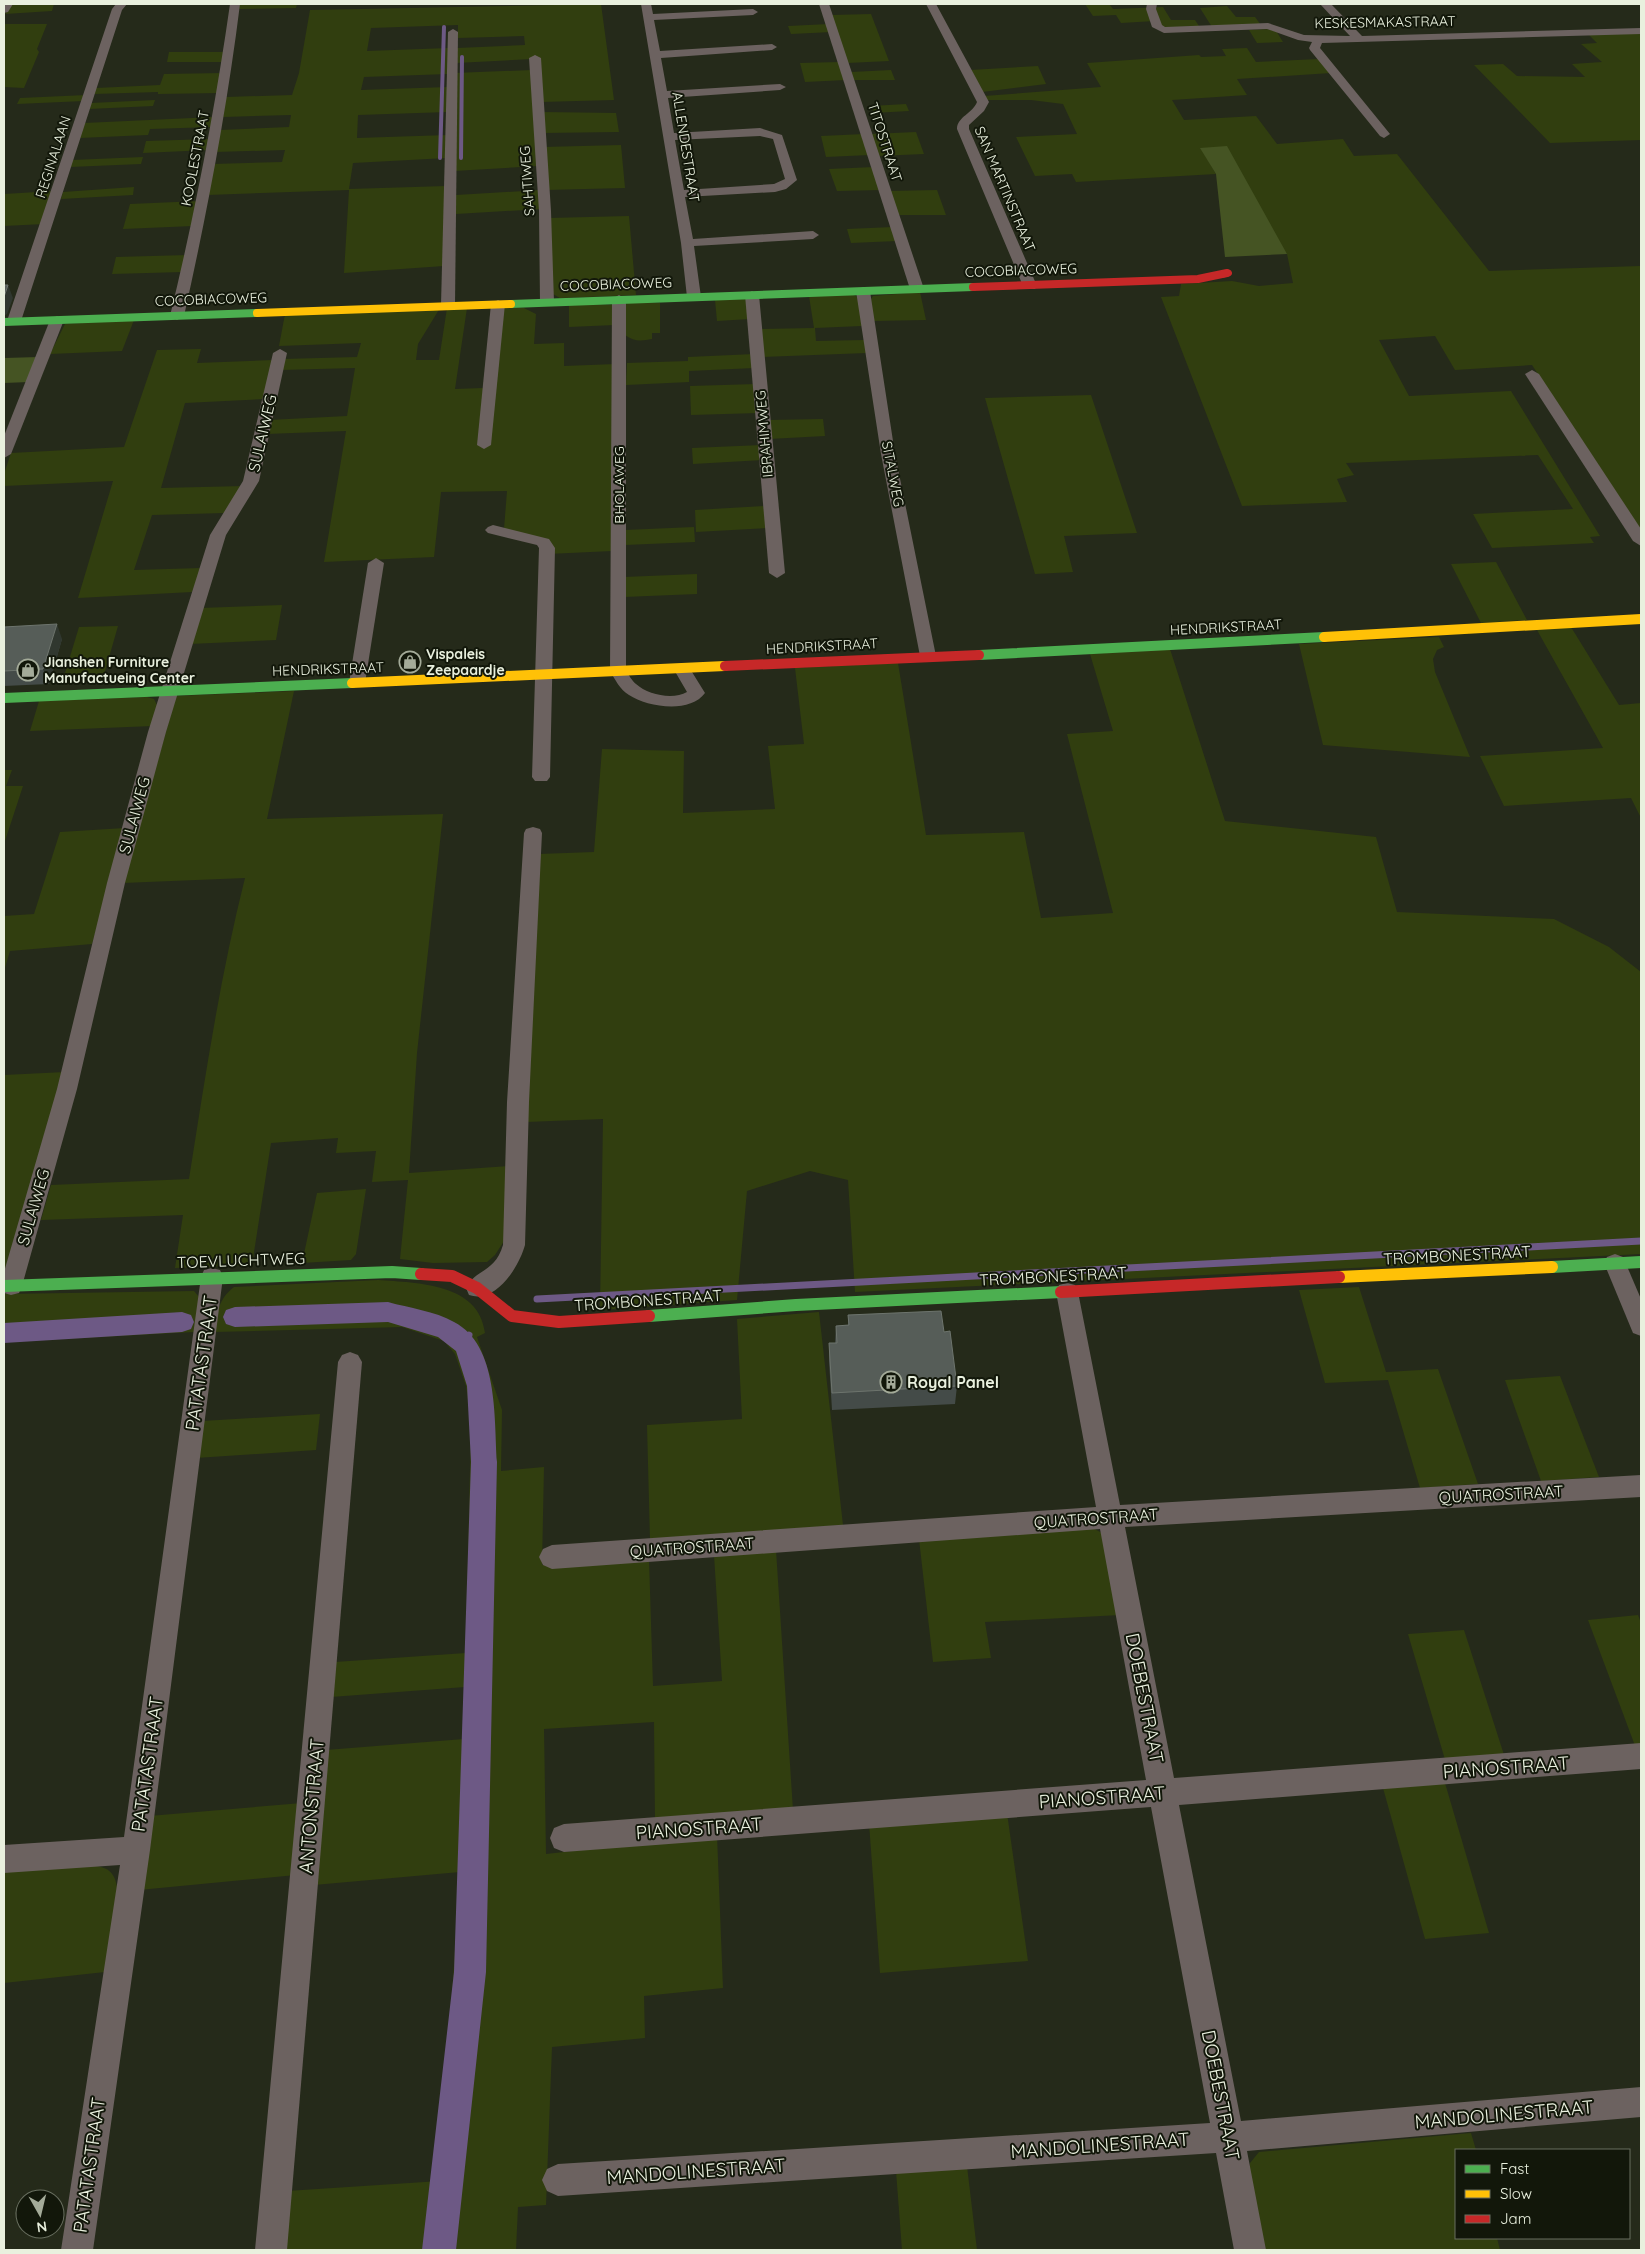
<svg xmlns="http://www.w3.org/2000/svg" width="1645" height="2254" viewBox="0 0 1645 2254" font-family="Quicksand,sans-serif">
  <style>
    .green { fill: #313e0f }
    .forest { fill: #455423 }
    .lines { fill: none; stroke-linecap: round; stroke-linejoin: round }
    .stream-far1 { stroke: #6d5985; stroke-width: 4 }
    .stream { stroke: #6d5985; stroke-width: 7 }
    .canal { fill: #6d5985; fill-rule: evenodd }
    .street { fill: #6c6260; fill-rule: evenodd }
    .fast-far2 { stroke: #4caf50; stroke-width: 8 }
    .fast-far1 { stroke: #4caf50; stroke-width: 10 }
    .fast { stroke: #4caf50; stroke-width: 12 }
    .slow-far2 { stroke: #ffc107; stroke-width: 8 }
    .slow-far1 { stroke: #ffc107; stroke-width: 10 }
    .slow { stroke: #ffc107; stroke-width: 12 }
    .jam-far3 { stroke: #c62828; stroke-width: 6 }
    .jam-far2 { stroke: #c62828; stroke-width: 8 }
    .jam-far1 { stroke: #c62828; stroke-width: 10 }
    .jam { stroke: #c62828; stroke-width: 12 }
    .wall { fill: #444b48 }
    .shaded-wall { fill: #30372f }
    .building { fill: #565d58; stroke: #6d746d }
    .labels { text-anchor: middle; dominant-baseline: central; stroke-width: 4; stroke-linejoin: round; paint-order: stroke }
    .far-street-label { font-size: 14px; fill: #e9f0de; stroke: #12170a }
    .far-poi-label { font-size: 14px; font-weight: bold; fill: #e9f0de; stroke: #12170a; text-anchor: start }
    .street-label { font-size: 16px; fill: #e9f0de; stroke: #12170a }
    .poi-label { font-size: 16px; font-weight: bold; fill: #e9f0de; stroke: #12170a; text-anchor: start }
    .near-street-label { font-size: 19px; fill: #e9f0de; stroke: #12170a }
  </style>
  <rect width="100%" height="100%" fill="#252a1a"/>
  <g class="green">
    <polygon points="11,4 54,4 52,11 5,14"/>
    <polygon points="238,4 297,4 296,8 238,9"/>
    <polygon points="601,4 614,100 541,102 532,59 456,63 457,48 525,45 524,36 458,38 458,25 371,28 367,51 449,48 448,74 364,77 361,90 448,87 448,112 358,115 357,138 448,135 447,158 353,163 349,189 446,186 444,266 344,273 349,190 207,195 213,164 282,162 285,150 215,152 220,130 289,127 291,115 223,117 226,97 292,95 299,73 310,10"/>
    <polygon points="1085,4 1109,4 1113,9 1163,7 1171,20 1195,20 1199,26 1160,28 1155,21 1121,23 1116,15 1093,16"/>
    <polygon points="1227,6 1236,17 1255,17 1261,25 1212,27 1200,8"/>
    <polygon points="871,14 889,61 847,63 832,15"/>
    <polygon points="4,24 47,24 37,49 39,52 24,88 4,87"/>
    <polygon points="829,24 832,32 791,34 788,26"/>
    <polygon points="1275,29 1283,42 1257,43 1249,30"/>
    <polygon points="1641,31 1641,140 1550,143 1474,65 1503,64 1517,76 1585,77 1572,64 1602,62 1581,44 1597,43 1586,32"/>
    <polygon points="1247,48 1256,62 1319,59 1331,73 1237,79 1247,95 1172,100 1184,120 1256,116 1277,144 1343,139 1354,156 1397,154 1489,271 1641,266 1641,531 1532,365 1455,370 1435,336 1379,340 1409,396 1511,391 1600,536 1590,537 1594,543 1492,548 1473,514 1573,509 1538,455 1346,463 1354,475 1337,479 1347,502 1242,506 1161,297 1179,296 1181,284 1232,281 1259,286 1293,283 1287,254 1201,148 1216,174 1076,182 1072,174 1035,176 1016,137 1077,134 1063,104 1031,100 987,100 984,96 1101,87 1087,63 1199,55 1201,57 1226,56 1222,49"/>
    <polygon points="169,52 225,52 223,62 167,62"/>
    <polygon points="840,62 846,80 805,82 800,63"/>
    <polygon points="1038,66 1046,84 982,92 970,70"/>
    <polygon points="532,70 538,166 454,171 454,73"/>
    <polygon points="891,70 895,80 854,80 851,72"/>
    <polygon points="224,73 220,93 158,94 158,92 94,94 96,88 160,85 164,74"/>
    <polygon points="86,95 84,101 17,104 20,98"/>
    <polygon points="155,100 153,106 89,109 91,103"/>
    <polygon points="906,104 909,111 874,113 871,106"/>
    <polygon points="541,112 616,113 619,132 542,133"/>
    <polygon points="214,117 212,127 150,129 148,135 79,138 84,123"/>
    <polygon points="916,132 924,154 878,156 871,134"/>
    <polygon points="864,134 870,155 826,157 821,136"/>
    <polygon points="210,139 208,150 143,153 146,141"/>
    <polygon points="621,145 625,188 546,190 543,147"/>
    <polygon points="143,157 141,164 70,167 72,160"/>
    <polygon points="874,167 881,190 837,191 829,169"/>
    <polygon points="134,187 133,195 61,199 63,192"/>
    <polygon points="540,190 542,209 456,214 456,195"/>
    <polygon points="937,190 946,215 897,215 889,191"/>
    <polygon points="54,191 44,224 4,226 4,194"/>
    <polygon points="199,201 193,226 123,229 130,204"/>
    <polygon points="629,216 636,295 560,298 553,294 549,218"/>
    <polygon points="893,227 897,241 851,243 847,229"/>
    <polygon points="188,255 183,272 112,274 116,257"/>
    <polygon points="920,292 926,320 873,321 871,299 873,296"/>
    <polygon points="853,295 858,297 862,326 815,328 816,341 864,340 867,353 762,357 759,329 814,328 809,296"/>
    <polygon points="747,299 750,319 717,321 715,300"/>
    <path d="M628,303H660V333H652V339C642,341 634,342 625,335V305Z"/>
    <polygon points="569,304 612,305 615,325 569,327"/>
    <polygon points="440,308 418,344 416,360 439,360 447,308 467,308 455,389 483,388 494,308 524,308 536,314 534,344 564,343 564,366 616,364 612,551 548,554 548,542 504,529 507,491 441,492 434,557 324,562 346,431 266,434 269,420 347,416 355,368 281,370 283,359 357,357 361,343 279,346 285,314"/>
    <polygon points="134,320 122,351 50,354 65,324"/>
    <polygon points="201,349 197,363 273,360 265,399 185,403 161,488 244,486 225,513 152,515 134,570 202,568 192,592 78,598 113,481 4,486 4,474 11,453 124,447 157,350"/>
    <polygon points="754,354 755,368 689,371 689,382 626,385 627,363 688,361 688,357"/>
    <polygon points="756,384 759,413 691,415 690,386"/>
    <polygon points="1091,395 1137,533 1064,536 1073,572 1035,574 985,398"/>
    <polygon points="823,419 825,436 769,439 768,420"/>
    <polygon points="762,445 763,460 693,464 692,448"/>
    <polygon points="766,506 768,528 696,532 695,510"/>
    <polygon points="694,527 695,542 625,545 625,530"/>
    <polygon points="1496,562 1527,620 1481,623 1451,564"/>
    <polygon points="697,574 697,594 624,597 624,577"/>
    <polygon points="282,605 276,640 190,644 200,608"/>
    <polygon points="118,626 102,682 62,683 79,627"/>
    <polygon points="1571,627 1619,705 1641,703 1641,818 1631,798 1504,806 1480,756 1603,748 1537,630"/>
    <polygon points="1439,637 1444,647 1437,650 1433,659 1435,672 1470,757 1323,745 1299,644"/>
    <polygon points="1170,649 1225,821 1376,837 1397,912 1554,919 1609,947 1641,972 1641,1254 855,1292 848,1180 810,1171 747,1191 737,1300 600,1310 603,1119 526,1122 539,854 594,852 602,749 684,751 683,813 775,809 768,746 804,744 795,668 898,663 926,835 1024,832 1041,918 1113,913 1067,734 1113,731 1090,654"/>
    <path d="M294,691L267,819L443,814L417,1053L409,1173L509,1166L506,1238L495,1255L487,1262L433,1263L400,1259L408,1180L372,1182L376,1151L336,1153L338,1138L271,1143L252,1265L175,1268L183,1215L41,1220L51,1185L189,1179C205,1078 220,977 245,878L123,883L176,696Z"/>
    <polygon points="147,697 154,699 158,707 153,726 30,731 39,701"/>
    <polygon points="4,770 12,770 6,786 23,786 4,844"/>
    <polygon points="125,828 92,944 10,951 4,971 4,916 34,914 60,832"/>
    <polygon points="65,1072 8,1268 4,1272 4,1075"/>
    <polygon points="366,1189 356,1254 351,1260 302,1263 317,1193"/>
    <path d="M378,1280C418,1283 479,1283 485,1333L477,1337L502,1410L501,1471L544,1467L542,1565L649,1559L653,1686L722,1681L714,1555L776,1550L793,1810L655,1821L654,1722L544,1729L546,1854L717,1835L723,1988L644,1996L645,2038L552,2047L546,2205L518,2207L516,2250H281L287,2191L440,2181L460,1872L314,1885L326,1750L464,1739L465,1687L331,1697L335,1662L466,1653L471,1423L466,1386L455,1354L444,1341L402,1327L214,1332C217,1314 218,1299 234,1287Z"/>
    <polygon points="1359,1287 1386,1372 1438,1369 1478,1484 1420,1488 1388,1380 1325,1383 1299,1290"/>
    <polygon points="194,1291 199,1297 194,1332 4,1342 5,1294"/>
    <polygon points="819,1312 843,1525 650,1540 647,1425 742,1419 737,1319"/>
    <polygon points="1560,1376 1599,1477 1541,1481 1505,1380"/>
    <polygon points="320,1414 316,1450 196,1458 202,1421"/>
    <polygon points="1091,1527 1102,1533 1120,1615 985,1622 991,1658 933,1662 919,1539"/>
    <polygon points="1638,1615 1641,1623 1641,1750 1637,1751 1588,1620"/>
    <polygon points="1464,1630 1505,1758 1446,1763 1408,1634"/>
    <polygon points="1445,1783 1489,1933 1425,1939 1383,1788"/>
    <polygon points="302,1803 296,1875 139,1890 149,1816"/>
    <polygon points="1007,1813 1028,1961 880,1973 869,1823"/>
    <path d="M86,1865C103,1866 114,1868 117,1887L105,1972L4,1983V1871Z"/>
    <polygon points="1471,2133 1476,2150 1456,2150 1456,2238 1497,2238 1500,2250 1262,2250 1249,2181 1250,2163 1259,2152"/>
    <polygon points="967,2166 977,2250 902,2250 896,2171"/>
  </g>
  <g class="forest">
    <polygon points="1227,146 1287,254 1225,257 1216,174 1200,148"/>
    <polygon points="39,357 29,382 4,383 4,358"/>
  </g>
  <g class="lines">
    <g class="stream-far1">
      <polyline points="440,158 444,27"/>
      <polyline points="461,158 462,57"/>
    </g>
    <g class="stream">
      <polyline points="537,1299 1641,1241"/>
      <polyline points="466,1345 469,1335"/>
    </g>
    <g class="canal">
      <path d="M388,1302C409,1308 435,1311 454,1322C499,1345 494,1419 497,1462L486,1972L456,2250H422L454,1972L471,1462L467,1386L456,1351L438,1337L388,1322L235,1327L226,1324L223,1317L226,1310L235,1307Z"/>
      <polygon points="182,1312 191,1315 194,1322 191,1329 182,1332 4,1343 4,1323"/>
    </g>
    <g class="street">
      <polygon points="4,4 13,4 8,12 4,13"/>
      <polygon points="116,4 127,4 122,10 21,321 19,324 9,324 7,321 112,9"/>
      <path d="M230,4H240C227,109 207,213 184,316L177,320L170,316C195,213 215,109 230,4Z"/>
      <path d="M641,4H651L653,14L753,9L758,12L753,15L654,20L660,51L772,44L777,47L772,50L661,58L667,91L780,84L786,87L780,90L668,98L674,133L760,128L782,135L797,180L786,189L775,192L685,197L693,239L813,231L819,235L813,239L694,246L701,297L694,301L687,297L681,243ZM760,136L773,139L785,179L774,184L684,190L675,140Z"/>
      <polygon points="819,4 829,4 924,289 922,292 917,293 910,289"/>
      <path d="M926,4H936L989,102L984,111L969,125V129L1037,286L1035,289H1025L1023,286L957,129C957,117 973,113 977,102Z"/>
      <polygon points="1147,4 1157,4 1156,9 1162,25 1165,27 1268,23 1304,35 1350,36 1320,4 1331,4 1362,36 1641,28 1641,34 1322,43 1320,48 1390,134 1384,138 1380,136 1310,50 1309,48 1312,42 1298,40 1267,29 1164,33 1152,27 1146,9"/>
      <polygon points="453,29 458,32 455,305 448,309 441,305 448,32"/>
      <polygon points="535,55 541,58 551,211 554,302 547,306 540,302 539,211 529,58"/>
      <polygon points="863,287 870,291 895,454 936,656 934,660 922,660 920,656 881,454 856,291"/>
      <polygon points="752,291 759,295 785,573 777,578 769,573 745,295"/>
      <path d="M619,295L626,299V671C629,675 632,681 636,684C648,695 673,700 687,692L673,668L675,664H687L705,693C690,714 647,707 629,695C620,690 615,679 610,671L612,299Z"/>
      <polygon points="498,300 505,304 491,445 484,449 477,445 491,304"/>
      <polygon points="57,316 64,320 11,454 4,458 4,436 50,320"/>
      <polygon points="280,349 287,353 259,481 226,535 166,732 125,883 77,1089 22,1286 19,1293 11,1295 4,1293 4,1272 57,1089 107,883 148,732 210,535 243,481 273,353"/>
      <polygon points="1532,370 1539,374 1641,529 1641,546 1633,541 1525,374"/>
      <polygon points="493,525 549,539 555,548 550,777 547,781 535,781 532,777 539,548 537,545 488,533 485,530 488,527"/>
      <polygon points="376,558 384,563 365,683 363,687 351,687 349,683 368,563"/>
      <path d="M533,827L540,829L542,833L529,1102L525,1245C519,1267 496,1304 469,1295L466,1288C475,1269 495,1273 503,1245L507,1102L524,833L526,829Z"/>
      <polygon points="1615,1254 1623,1257 1641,1299 1641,1336 1633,1333 1604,1263 1607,1257"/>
      <polygon points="212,1268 220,1270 223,1277 150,1850 93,2250 61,2250 120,1865 4,1873 4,1845 124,1837 201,1277 204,1270"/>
      <polygon points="1067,1283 1075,1285 1078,1292 1120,1505 1641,1475 1641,1497 1125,1527 1174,1778 1641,1743 1641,1769 1179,1805 1241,2121 1641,2087 1641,2117 1247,2151 1266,2250 1234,2250 1216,2153 558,2196 547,2191 542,2180 547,2169 558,2164 1210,2123 1151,1807 564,1852 554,1848 550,1838 554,1828 564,1824 1146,1780 1100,1529 552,1569 543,1565 539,1557 543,1549 552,1545 1096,1507 1056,1292 1059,1285"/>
      <polygon points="350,1352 358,1355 362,1362 287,2250 255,2250 338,1362 342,1355"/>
    </g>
    <g class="fast-far2">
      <polyline points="511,304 973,287"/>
      <polyline points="4,322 257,313"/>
    </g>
    <g class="fast-far1">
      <polyline points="979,655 1324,637"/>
      <polyline points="4,698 352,683"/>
    </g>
    <g class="fast">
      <polyline points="1552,1267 1641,1262"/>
      <polyline points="4,1286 392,1272 421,1274"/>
      <polyline points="649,1316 796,1305 1061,1292"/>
    </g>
    <polyline class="slow-far2" points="257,313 511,304"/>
    <g class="slow-far1">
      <polyline points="1324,637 1641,619"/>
      <polyline points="352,683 725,666"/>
    </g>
    <polyline class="slow" points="1339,1277 1552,1267"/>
    <polyline class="jam-far3" points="1221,275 1229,273"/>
    <polyline class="jam-far2" points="973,287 1198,279 1227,273"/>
    <polyline class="jam-far1" points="725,666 979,655"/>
    <g class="jam">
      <polyline points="421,1274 452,1276 477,1288 512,1316 559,1322 649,1316"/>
      <polyline points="1061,1292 1339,1277"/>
    </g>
  </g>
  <g class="wall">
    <polygon points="4,627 62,639 49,684 4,686"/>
    <polygon points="848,1315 944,1332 957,1386 955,1404 832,1410 829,1361 829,1343 835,1343 836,1326 848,1325"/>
  </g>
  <g class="shaded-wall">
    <polygon points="8,285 13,298 7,314 4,316 4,297"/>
    <polygon points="57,624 62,639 49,684 43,669"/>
  </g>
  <g class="building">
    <polygon points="4,285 8,285 4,297"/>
    <polygon points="57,624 43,669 4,671 4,627"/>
    <polygon points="941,1311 944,1332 950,1331 957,1386 832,1393 829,1343 837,1343 836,1326 849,1325 848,1315"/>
  </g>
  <defs>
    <g id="shop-ring" transform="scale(1.125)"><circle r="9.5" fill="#12170a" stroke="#a4ab99" stroke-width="1.5"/><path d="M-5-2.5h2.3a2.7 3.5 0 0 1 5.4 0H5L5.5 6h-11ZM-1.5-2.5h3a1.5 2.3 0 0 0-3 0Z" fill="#a4ab99"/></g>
    <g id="building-ring" transform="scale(1.125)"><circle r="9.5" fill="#12170a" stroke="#a4ab99" stroke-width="1.5"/><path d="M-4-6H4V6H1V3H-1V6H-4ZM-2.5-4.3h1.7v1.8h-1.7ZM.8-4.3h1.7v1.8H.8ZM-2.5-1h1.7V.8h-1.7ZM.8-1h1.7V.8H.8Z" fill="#a4ab99"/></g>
  </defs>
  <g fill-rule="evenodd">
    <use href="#shop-ring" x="410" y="662"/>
    <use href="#shop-ring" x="28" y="670"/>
    <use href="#building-ring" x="891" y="1382"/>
  </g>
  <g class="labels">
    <g class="far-street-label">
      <text transform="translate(1385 22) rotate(-1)">KESKESMAKASTRAAT</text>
      <text transform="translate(885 142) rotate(72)">TITOSTRAAT</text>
      <text transform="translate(686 147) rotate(81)">ALLENDESTRAAT</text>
      <text transform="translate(53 157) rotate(-72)">REGINALAAN</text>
      <text transform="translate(195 158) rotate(-79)">KOOLESTRAAT</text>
      <text transform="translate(527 181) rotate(-94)">SAHTIWEG</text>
      <text transform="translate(1005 189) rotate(67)">SAN MARTINSTRAAT</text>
      <text transform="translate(1021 270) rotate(-2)">COCOBIACOWEG</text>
      <text transform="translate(616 284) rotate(-2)">COCOBIACOWEG</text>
      <text transform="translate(211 299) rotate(-2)">COCOBIACOWEG</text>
      <text transform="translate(764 434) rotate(-95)">IBRAHIMWEG</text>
      <text transform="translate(893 474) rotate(79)">SITALWEG</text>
      <text transform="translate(619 485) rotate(-90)">BHOLAWEG</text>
      <text transform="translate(1226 627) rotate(-3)">HENDRIKSTRAAT</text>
      <text transform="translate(822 646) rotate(-3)">HENDRIKSTRAAT</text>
      <text transform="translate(328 669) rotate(-2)">HENDRIKSTRAAT</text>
    </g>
    <g class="far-poi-label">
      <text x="426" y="654">Vispaleis<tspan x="426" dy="16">Zeepaardje</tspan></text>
      <text x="44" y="662">Jianshen Furniture<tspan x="44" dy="16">Manufactueing Center</tspan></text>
    </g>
    <g class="street-label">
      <text transform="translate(262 433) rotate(-77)">SULAIWEG</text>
      <text transform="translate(134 815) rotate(-75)">SULAIWEG</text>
      <text transform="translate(33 1207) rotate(-74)">SULAIWEG</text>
      <text transform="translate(1457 1255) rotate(-3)">TROMBONESTRAAT</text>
      <text transform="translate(241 1260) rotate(-2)">TOEVLUCHTWEG</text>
      <text transform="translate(1053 1276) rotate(-3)">TROMBONESTRAAT</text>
      <text transform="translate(648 1300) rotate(-4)">TROMBONESTRAAT</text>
      <text transform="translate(1501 1494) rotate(-3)">QUATROSTRAAT</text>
      <text transform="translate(1096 1518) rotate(-4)">QUATROSTRAAT</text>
      <text transform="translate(692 1547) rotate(-4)">QUATROSTRAAT</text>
    </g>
    <g class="poi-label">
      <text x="907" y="1382">Royal Panel</text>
    </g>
    <g class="near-street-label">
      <text transform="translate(201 1363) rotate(-82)">PATATASTRAAT</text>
      <text transform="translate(1145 1698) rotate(79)">DOEBESTRAAT</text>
      <text transform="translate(147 1764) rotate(-82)">PATATASTRAAT</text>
      <text transform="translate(1506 1767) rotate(-4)">PIANOSTRAAT</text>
      <text transform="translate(1102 1797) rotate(-4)">PIANOSTRAAT</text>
      <text transform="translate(311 1806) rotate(-85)">ANTONSTRAAT</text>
      <text transform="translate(699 1828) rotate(-4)">PIANOSTRAAT</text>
      <text transform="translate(1221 2095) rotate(79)">DOEBESTRAAT</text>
      <text transform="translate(1504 2114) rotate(-5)">MANDOLINESTRAAT</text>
      <text transform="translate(1100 2145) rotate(-4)">MANDOLINESTRAAT</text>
      <text transform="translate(89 2165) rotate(-82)">PATATASTRAAT</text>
      <text transform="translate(696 2171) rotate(-4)">MANDOLINESTRAAT</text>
    </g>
  </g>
  <rect width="1645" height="2254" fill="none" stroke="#e9f0de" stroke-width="10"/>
  <rect x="1455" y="2149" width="175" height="90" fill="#12170a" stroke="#686e5f"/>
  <rect x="1465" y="2165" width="25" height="8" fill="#4caf50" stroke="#686e5f"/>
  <text x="1500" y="2174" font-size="15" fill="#e9f0de">Fast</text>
  <rect x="1465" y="2190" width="25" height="8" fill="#ffc107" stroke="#686e5f"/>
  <text x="1500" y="2199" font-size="15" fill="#e9f0de">Slow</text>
  <rect x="1465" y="2215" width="25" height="8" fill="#c62828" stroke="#686e5f"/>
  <text x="1500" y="2224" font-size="15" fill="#e9f0de">Jam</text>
  <g transform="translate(40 2214) rotate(172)"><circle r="24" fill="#12170a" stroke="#686e5f"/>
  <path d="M0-4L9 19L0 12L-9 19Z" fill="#a4ab99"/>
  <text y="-8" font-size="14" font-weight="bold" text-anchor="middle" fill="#e9f0de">N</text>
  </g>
</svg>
